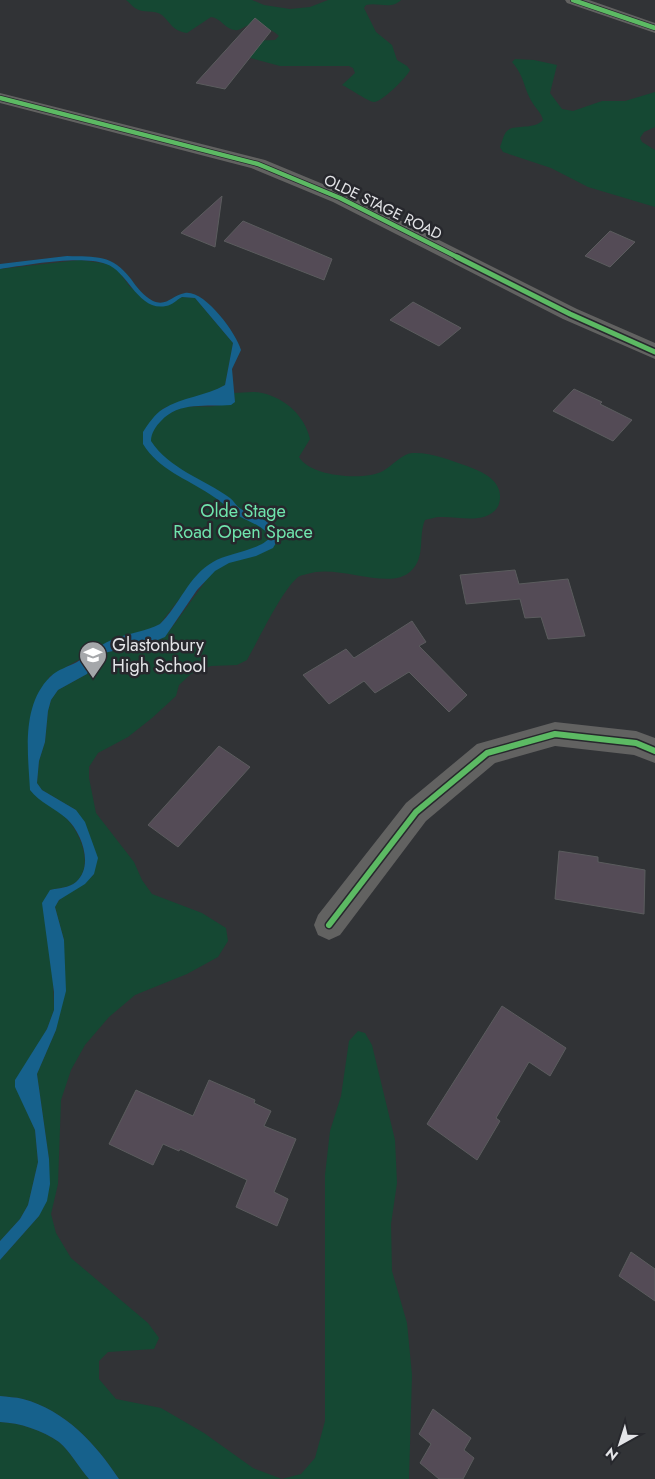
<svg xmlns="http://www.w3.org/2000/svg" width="655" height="1479" viewBox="0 0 655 1479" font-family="Jost,sans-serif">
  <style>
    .green { fill: #154833 }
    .water { fill: #16618c }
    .building { fill: #544b56; stroke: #5b5c5e }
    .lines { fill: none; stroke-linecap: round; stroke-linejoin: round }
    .minor { fill: #626261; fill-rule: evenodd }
    .cycleway-far2-casing { stroke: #27282d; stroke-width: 6 }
    .cycleway-far1-casing { stroke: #27282d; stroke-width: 8 }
    .cycleway-casing { stroke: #27282d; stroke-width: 9 }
    .cycleway-far2 { stroke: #5cba63; stroke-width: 4.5 }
    .cycleway-far1 { stroke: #5cba63; stroke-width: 5 }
    .cycleway { stroke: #5cba63; stroke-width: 6 }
    .labels { text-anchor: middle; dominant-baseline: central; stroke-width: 5; stroke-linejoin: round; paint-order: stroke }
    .far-street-label { font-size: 15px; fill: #e4e5e8; stroke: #27282d }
    .park-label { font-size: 18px; fill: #6fe5ad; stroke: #27282d }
    .poi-label { font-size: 18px; fill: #e4e5e8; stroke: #27282d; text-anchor: start }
  </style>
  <rect width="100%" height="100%" fill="#313336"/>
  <g class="green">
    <path d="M126,0H252L264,5L290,9L310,7L328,0H401C391,10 379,2 366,5L364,8L376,32L392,45L397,60L407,66L410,70C407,77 382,102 374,102C369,102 349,88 342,85L355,73L353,68L349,66H280L236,54L245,41L275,40L279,36C272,29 256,22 246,26C242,28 239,31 235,30C226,30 221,18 211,17L187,33C171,30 172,24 162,15C154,9 143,14 135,8C132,6 129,2 126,0Z"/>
    <path d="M515,59L534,60L557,65L550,93L562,109L573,111L602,101H625L655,92V127L644,132L640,138L642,142L655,150V207L588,187L551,168L503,152L500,147C502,143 503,136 506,132C513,123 533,131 543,120C541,112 536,109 532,102C523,87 525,77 512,62Z"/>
    <path d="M80,260L108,264L117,269L130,287L158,306L182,297L195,298L233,343L225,385C206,397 183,400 162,409L169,414C184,403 198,408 215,406C221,405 228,404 235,402L234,393C243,393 253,391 262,393C285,398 305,416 310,439L299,457C310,477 365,481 383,471C392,466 402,454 412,453C431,452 450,460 467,466C480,471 495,477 499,490C501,496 500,504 497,508C484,525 458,516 440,517C435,517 430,519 425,520C418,536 426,557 411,571C389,592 339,563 307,574C304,575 300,575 297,578C281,592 259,639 247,660L237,665L211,666L191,674L179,685L176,696L152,718L128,737L98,753L89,767V778L96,813L134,862L142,880L152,894L202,913L226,928L228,941L218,957L187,974L135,995L109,1017L85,1045L71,1070L61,1100L58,1184L51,1214L56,1233L71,1258L148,1323L159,1338L154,1349L108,1352L99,1361V1379L116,1399L161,1408L204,1433L253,1468L282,1479H119C96,1444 65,1410 23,1399C16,1397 7,1397 0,1396V1260L39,1216L49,1159L37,1074L56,1030L64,940L55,907C62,892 83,886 94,874L76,810L42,790L37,783L39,761L45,742L48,711L51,700L58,690L87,674L94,661L104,653L153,642L165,637L205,582L191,584L160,624L150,629L114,639L49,677L30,790C42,799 56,808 67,819C81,834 94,866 76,882C69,888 58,888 50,890L54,1010L47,1029L16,1087L35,1130L38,1162L28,1205L20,1219L0,1241V269Z"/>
    <polygon points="358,1031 365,1033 372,1045 395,1140 397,1183 391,1224 392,1271 407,1323 412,1375 409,1479 282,1479 301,1474 315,1458 325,1421 325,1175 330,1131 341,1096 349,1041"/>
    <path d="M0,1422C20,1423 42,1430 59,1442C70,1451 79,1468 89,1479H0Z"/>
  </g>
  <g class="water">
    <path d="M67,256C96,257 112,254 131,279C137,288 144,296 153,301C167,307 172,295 185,293C205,290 236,333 241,350L232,369L235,402L231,405C207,407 179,401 161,421C156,426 151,433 151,441C169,469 204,479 230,498C234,501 236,506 241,509C251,516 265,520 276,525L280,536L273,548L256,556L229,563L215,571L197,590L165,637L153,642L104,653L94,661L87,674L58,690L51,700L48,711L45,742L39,761L37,783L42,790L76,810L85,822L98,858L94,874L85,884L59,900L55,907L64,940L66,991L56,1030L37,1074L49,1159L50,1184L47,1201L39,1216L0,1260V1241L20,1219L28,1205L38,1162L35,1130L15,1087V1080L47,1029L54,1010V992L42,903L50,890C58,888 69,888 76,882C94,866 82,833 67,819C55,808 40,803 30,790C28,753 21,706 50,677C58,669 68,667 77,662C89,654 102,643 116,638C131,633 146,631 160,624C179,606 189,575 213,562C227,553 262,550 270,537C264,526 249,522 239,516C229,509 221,501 211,495C187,479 158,469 143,444V432C148,424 155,414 163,409C182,397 206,396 225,385L233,343L195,298L182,297C176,300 173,305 166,306C138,312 128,271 106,264C80,255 28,265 0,269V264Z"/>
    <path d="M0,1396C7,1397 16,1397 23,1399C65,1410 96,1444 119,1479H89C79,1468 70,1451 59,1442C42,1430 20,1423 0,1422Z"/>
  </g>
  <g class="building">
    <polygon points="255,18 271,31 225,89 196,83"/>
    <polygon points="222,196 215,247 181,233"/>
    <polygon points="243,221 332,259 324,280 224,241"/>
    <polygon points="610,231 635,242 610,267 585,256"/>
    <polygon points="413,302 461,328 439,346 390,320"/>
    <polygon points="574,389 602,402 600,404 632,420 613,441 553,411"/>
    <polygon points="515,570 519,584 568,579 585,636 548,639 541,617 525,618 520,599 466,604 460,575"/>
    <polygon points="412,621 426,642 419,646 467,695 449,712 409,672 375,693 364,681 329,704 303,675 346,649 354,658"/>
    <polygon points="219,746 250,767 178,847 148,825"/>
    <polygon points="559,851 598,857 598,862 645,870 644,914 555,899"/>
    <polygon points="502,1006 566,1048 550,1076 529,1062 496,1118 500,1121 477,1160 427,1124"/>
    <polygon points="209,1080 255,1100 254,1103 271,1111 264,1126 296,1139 274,1192 288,1199 277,1226 236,1207 247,1180 180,1149 179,1151 163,1144 153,1165 109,1144 136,1090 193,1116"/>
    <polygon points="631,1252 655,1269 655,1301 619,1276"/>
    <polygon points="433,1409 471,1438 464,1450 474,1458 463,1479 439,1479 420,1463 431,1444 419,1434"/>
  </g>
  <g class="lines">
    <g class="minor">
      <polygon points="565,0 589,0 655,23 655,33 567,3"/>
      <polygon points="0,93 265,160 347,194 577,309 655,343 655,359 563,319 333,202 251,168 0,103"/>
      <polygon points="555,722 636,731 655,738 655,763 634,755 555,746 495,763 426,821 340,935 329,940 318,935 314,925 318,915 406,803 477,744"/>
    </g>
    <g class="cycleway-far2-casing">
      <g id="cycleway-far2">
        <polyline points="573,0 655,28"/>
        <polyline points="0,98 258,164 340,198 459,258"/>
      </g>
    </g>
    <g class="cycleway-far1-casing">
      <polyline id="cycleway-far1" points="457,257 570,314 655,352"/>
    </g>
    <g class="cycleway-casing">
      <polyline id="cycleway" points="329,925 416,812 487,753 555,734 636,743 655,751"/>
    </g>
    <use href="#cycleway-far2" class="cycleway-far2"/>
    <use href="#cycleway-far1" class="cycleway-far1"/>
    <use href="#cycleway" class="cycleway"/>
  </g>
  <defs>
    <g id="school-pin" transform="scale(1.4375)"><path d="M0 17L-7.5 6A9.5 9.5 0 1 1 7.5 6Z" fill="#a5a7aa" stroke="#27282d"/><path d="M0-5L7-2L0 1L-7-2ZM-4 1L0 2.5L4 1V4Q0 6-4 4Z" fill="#fff"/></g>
  </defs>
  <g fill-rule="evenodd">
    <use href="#school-pin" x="93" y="655"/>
  </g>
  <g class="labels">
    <g class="far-street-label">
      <text transform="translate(383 207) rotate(26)">OLDE STAGE ROAD</text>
    </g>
    <g class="park-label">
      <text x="243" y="511">Olde Stage<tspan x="243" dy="21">Road Open Space</tspan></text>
    </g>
    <g class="poi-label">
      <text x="112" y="645">Glastonbury<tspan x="112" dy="21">High School</tspan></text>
    </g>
  </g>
  <g transform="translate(620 1444) rotate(219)" stroke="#27282d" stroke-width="4" paint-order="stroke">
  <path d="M0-4L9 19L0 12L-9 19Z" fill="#e4e5e8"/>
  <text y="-8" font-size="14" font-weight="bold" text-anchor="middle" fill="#e4e5e8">N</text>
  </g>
</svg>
